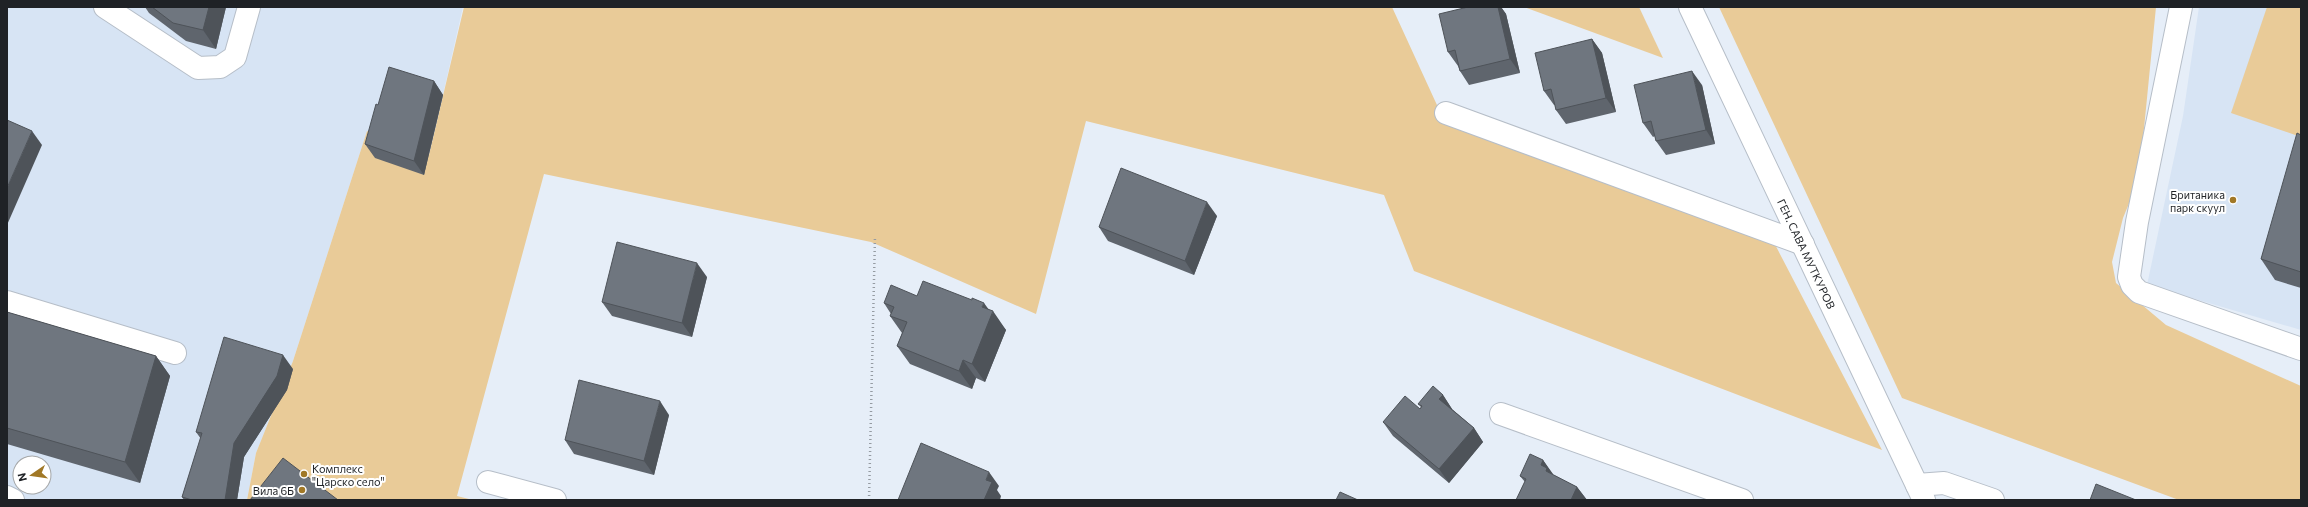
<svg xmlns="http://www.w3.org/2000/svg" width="2308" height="507" viewBox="0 0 2308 507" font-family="Commissioner,sans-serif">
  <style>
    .built { fill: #d7e4f4; fill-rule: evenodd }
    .green { fill: #e9cb98 }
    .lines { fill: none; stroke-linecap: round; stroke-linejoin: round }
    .minor-casing { stroke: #b6bec8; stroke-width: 24 }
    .path { stroke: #959ba2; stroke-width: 2.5; stroke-dasharray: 1 3; stroke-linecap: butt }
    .minor { stroke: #fff; stroke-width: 22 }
    .wall { fill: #5f656d }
    .shaded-wall { fill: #4e5359 }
    .building { fill: #6f767f; stroke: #4e5359 }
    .poi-dot { fill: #a17826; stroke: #fff; stroke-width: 1.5 }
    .labels { text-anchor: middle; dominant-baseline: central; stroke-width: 4; stroke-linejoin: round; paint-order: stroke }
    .poi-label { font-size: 11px; fill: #1f2226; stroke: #fff; text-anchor: end }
    .street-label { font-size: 11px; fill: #1f2226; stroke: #fff }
  </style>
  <rect width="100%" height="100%" fill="#e6eef8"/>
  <g class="built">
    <path d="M7,7H463L429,156L367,131L293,361L256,453L247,500H7ZM20,463H44V487H20Z"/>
    <polygon points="2199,7 2301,7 2301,330 2147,285 2183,116"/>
  </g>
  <g class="green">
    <polygon points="464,7 1392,7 1442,116 1769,233 1882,450 1414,271 1384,195 1086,121 1036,314 871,242 544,174 457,496 473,500 247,500 256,453 293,361 367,131 429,155"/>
    <polygon points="1524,7 1639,7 1663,58"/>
    <polygon points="1719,7 2156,7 2139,179 2123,218 2112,262 2116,283 2166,325 2301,386 2301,500 2179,500 1902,398"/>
    <polygon points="2267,7 2301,7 2301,137 2231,113"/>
  </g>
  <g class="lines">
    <g class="minor-casing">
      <g id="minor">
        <polyline points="105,7 198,68 220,67 235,57 249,7"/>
        <path id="s1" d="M1690,7L1924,500"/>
        <polyline points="2181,7 2137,222 2129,277 2132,285 2139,292 2301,349"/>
        <polyline points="1446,113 1803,244"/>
        <polyline points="7,302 175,353"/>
        <polyline points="1501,414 1742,500"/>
        <polyline points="488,482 555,500"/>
        <polyline points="1917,485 1944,483 1993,500"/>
        <polyline points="7,497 13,500"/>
      </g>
    </g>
    <polyline class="path" points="869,500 875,236"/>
    <use href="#minor" class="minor"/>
  </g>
  <g class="wall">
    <polygon points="145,7 226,7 216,49 186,41 149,13"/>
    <polygon points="1468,7 1501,7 1506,14 1520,73 1469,85 1460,71 1458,66 1448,52"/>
    <polygon points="1592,39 1602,53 1616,112 1566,124 1556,110 1555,105 1554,105 1544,91"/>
    <polygon points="434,81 443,95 424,175 375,158 365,144"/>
    <polygon points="1702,85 1715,144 1666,155 1656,141 1655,136 1653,137 1643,123"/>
    <polygon points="2301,135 2301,288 2275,280 2261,259"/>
    <polygon points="1217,216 1194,275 1108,241 1099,227"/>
    <polygon points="707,277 692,337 612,316 602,302"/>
    <polygon points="917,296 989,310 1006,330 985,382 976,378 972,389 910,364 897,346 902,333 890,316 891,314 884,303"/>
    <polygon points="7,312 156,356 170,376 140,483 7,444"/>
    <polygon points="293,369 287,390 244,457 237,500 184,500 182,497 201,439 196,432"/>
    <polygon points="1443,395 1452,409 1474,428 1483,442 1449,483 1393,436 1383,422 1420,409 1421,407 1418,404"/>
    <polygon points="669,415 654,475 574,454 565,440"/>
    <polygon points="1543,460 1553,475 1577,487 1587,500 1516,500 1525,482 1520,476"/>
  </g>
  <g class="shaded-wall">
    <polygon points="209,7 226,7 216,49 203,30"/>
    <polygon points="1498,7 1501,7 1506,14 1520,73 1510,59"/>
    <polygon points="1592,39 1602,53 1616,112 1606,98"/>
    <polygon points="1692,71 1702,85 1715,144 1706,130"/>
    <polygon points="434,81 443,95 424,175 414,161"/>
    <polygon points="32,131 42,145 7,225 7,188"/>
    <polygon points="1207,202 1217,216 1194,275 1185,261"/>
    <polygon points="697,263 707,277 692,337 682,323"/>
    <polygon points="984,303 992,314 993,311 1006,330 985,382 972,364 982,307"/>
    <polygon points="283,355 293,369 287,390 244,457 237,500 225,500 234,443"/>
    <polygon points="156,356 170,376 140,483 125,462"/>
    <polygon points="963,360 976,378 972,389 959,371"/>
    <polygon points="1443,395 1452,409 1449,413 1439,399"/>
    <polygon points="660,401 669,415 654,475 644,461"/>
    <polygon points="1474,428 1483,442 1449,483 1439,469"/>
    <polygon points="1543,460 1553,474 1552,476 1557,482 1541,465"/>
    <polygon points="989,472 999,486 997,490 1001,496 1000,500 984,500 986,480"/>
    <polygon points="1577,487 1587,500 1571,500"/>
  </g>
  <g class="building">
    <polygon points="152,7 209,7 203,30 173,23"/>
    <polygon points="1468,7 1498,7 1510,59 1460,71 1455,50 1448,52 1439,14"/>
    <polygon points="1592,39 1606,98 1556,110 1551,89 1544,91 1535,53"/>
    <polygon points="389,67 434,81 414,161 365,144 376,104 378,105"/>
    <polygon points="1692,71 1706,130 1656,141 1651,121 1643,123 1634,85"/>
    <polygon points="7,120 32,131 7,188"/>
    <polygon points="2297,133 2301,135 2301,272 2261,259"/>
    <polygon points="1121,168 1207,202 1185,261 1099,227"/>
    <polygon points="617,242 697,263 682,323 602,302"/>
    <polygon points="923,281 972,300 972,298 984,303 982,307 993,311 972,364 963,360 959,371 897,346 907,322 890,316 894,307 884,303 891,285 917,296"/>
    <polygon points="7,312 156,356 125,462 7,428"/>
    <polygon points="224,337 283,355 277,376 234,443 225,500 192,500 182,497 202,433 196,432"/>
    <polygon points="579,380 660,401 644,461 565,440"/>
    <polygon points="1433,386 1443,395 1439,399 1474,428 1439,469 1383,422 1405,396 1420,409 1422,406 1418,404"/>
    <polygon points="921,443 989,472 986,480 992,482 984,500 898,500"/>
    <polygon points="1530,454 1543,460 1541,465 1547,468 1546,471 1577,487 1571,500 1516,500 1526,479 1520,476"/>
    <polygon points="283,458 338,500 250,500"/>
    <polygon points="2096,484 2136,500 2090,500"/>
    <polygon points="1340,492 1358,500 1336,500"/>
  </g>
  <g class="poi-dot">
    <circle cx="2233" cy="200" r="4"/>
    <circle cx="304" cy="474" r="4"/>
    <circle cx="302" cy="490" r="4"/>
  </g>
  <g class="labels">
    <g class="poi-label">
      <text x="2225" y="194">Британика<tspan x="2225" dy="13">парк скуул</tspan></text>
      <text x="312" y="468" text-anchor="start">Комплекс<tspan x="312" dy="13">"Царско село"</tspan></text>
      <text x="294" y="490">Вила 6Б</text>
    </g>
    <g class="street-label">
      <text stroke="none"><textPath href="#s1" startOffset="273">ГЕН. САВА МУТКУРОВ</textPath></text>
    </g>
  </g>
  <rect width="2308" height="507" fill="none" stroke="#1f2226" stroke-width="16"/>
  <g transform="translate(32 475) rotate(257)"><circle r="19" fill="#ffffff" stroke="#a5a7a8"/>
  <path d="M0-3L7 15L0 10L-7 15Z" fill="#a17826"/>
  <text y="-6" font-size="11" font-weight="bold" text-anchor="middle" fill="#1f2226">N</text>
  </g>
</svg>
